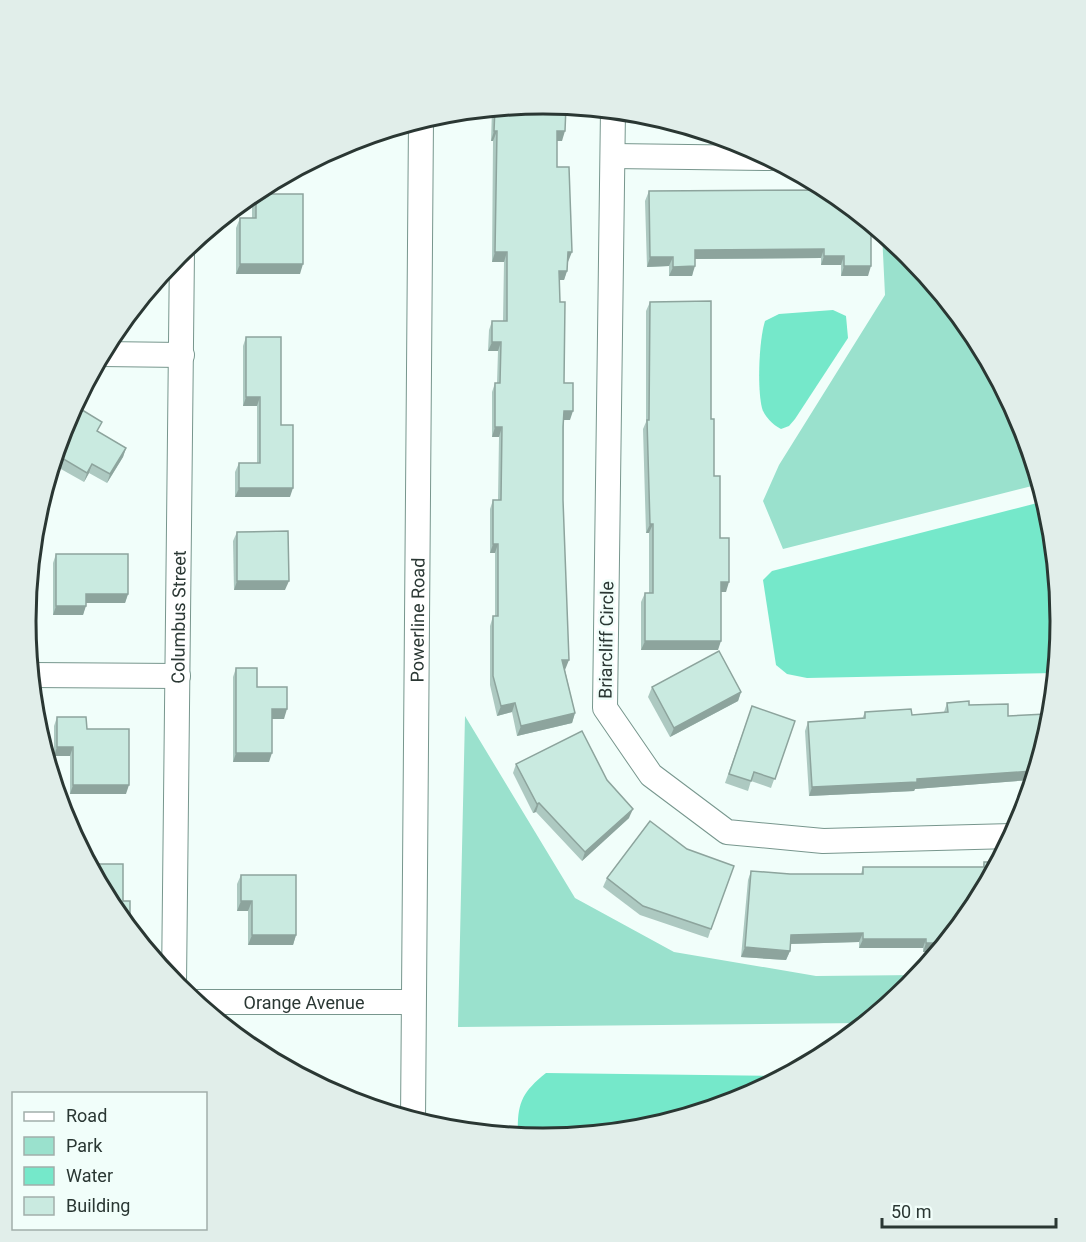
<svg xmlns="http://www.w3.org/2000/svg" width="1086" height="1242" viewBox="0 0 1086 1242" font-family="Roboto,sans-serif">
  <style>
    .green { fill: #9ae1cd }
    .water { fill: #75e8ca }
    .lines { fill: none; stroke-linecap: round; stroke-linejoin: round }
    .minor-casing { stroke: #77968d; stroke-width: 26 }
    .minor { stroke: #fff; stroke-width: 24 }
    .wall { fill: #adc9c1 }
    .shaded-wall { fill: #8da49d }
    .building { fill: #c9eae0; stroke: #8da49d; stroke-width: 1.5 }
    .labels { text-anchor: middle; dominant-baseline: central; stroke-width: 5; stroke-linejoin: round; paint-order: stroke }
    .street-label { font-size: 18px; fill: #2a3733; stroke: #f1fefa }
    .rim { fill: none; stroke: #2a3733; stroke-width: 3 }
  </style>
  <rect width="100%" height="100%" fill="#f1fefa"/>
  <g class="green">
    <path d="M882,233C942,283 990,351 1021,422C1029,442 1034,464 1040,484L783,549L763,501L779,465L885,295Z"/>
    <polygon points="465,716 575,898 674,952 816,976 919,975 909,987 865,1023 458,1027"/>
  </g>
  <g class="water">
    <path d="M833,310L846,316L848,338L795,419L789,426L781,429C773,425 764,416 762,408C757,388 759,340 765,321L779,314Z"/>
    <path d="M1045,501C1061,555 1061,617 1055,673L807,678L787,674L776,665L763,580L772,571Z"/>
    <path d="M546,1073L785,1076C770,1083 756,1093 740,1099C674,1126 589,1143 518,1136C517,1104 521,1093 546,1073Z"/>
  </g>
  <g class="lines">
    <g class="minor-casing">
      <g id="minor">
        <polyline points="613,110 605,708 651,775 727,832 823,841 1012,836"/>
        <polyline points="613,156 770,158"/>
        <polyline points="102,354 182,355"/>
        <polyline points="31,675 178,676"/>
        <path id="s1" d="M174,983L182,251"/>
        <path id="s2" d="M196,1002H413"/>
        <path id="s3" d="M413,1120L421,120"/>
      </g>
    </g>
    <use href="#minor" class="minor"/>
  </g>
  <g class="wall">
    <polygon points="543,104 562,141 557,141 557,167 568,262 567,271 564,280 559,280 564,383 570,420 564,420 563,500 565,670 575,713 572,723 517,736 512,712 497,716 490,685 490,626 493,616 495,616 495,553 490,553 490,509 493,500 498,500 499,437 492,437 492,392 495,383 497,383 498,351 488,351 489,330 492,321 503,321 504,262 492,262 493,141 491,141 492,109"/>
    <polygon points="828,190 868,276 841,276 841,265 821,265 821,258 695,259 692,276 669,276 669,266 647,267 645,201 649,191"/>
    <polygon points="256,194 300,274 236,274 236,228 240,218 252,218 252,203"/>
    <polygon points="650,302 711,419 714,476 726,592 721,592 718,650 641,650 641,602 645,593 649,593 649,533 646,533 643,429 646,422 646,311"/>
    <polygon points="246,337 281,425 290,497 235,497 235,472 239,463 257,463 257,406 243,406 243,346"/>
    <polygon points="65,423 98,432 126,448 123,457 107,483 89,473 84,482 52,464"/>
    <polygon points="237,532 285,590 234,590 233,541"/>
    <polygon points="56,554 128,594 125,603 86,603 83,615 53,615 53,563"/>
    <polygon points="236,668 257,687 284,719 272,719 269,762 233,762 233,677"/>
    <polygon points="652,687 741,692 738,701 670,737 648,697"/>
    <polygon points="947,703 969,705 1008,716 1042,715 1042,712 1045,703 1050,722 1034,776 1031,776 1030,780 915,789 914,791 809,796 805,731 808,722 862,719 865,712 912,715 944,712"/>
    <polygon points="752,706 795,721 771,788 751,781 748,791 725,783"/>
    <polygon points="57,717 87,729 126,794 70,794 70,756 54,756 54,726"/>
    <polygon points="516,764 607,780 629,818 582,861 536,812 533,813 513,773"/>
    <polygon points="984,862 998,862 938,952 923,952 923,948 859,948 859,942 790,944 790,951 786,960 741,957 748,880 751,871 790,874 861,874 863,867 983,867"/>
    <polygon points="241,875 296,935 293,945 248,945 248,911 237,911 237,884"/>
    <polygon points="607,878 711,929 708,938 640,915 603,887"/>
  </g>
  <g class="shaded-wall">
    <polygon points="494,131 497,131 493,141 491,141"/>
    <polygon points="557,131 565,131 562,141 554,141"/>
    <polygon points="824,249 821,258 691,259 695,250"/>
    <polygon points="495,252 507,252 504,262 492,262"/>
    <polygon points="568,252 572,252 568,262 564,262"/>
    <polygon points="824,256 844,256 841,265 821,265"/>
    <polygon points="650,257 673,257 669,266 647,267"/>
    <polygon points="240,264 303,264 300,274 236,274"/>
    <polygon points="695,266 692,276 669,276 673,267"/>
    <polygon points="844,266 871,266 868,276 841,276"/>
    <polygon points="559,271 567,271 564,280 556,280"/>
    <polygon points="492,342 501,342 498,351 488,351"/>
    <polygon points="246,397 260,397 257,406 243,406"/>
    <polygon points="564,411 573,411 570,420 561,420"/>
    <polygon points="495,427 502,427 499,437 492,437"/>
    <polygon points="126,448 123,457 107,483 110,474"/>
    <polygon points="92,464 89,473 84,482 87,473"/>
    <polygon points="239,488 293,488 290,497 235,497"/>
    <polygon points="650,524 653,524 649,533 646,533"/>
    <polygon points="493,544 498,544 495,553 490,553"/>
    <polygon points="237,581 289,581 285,590 234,590"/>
    <polygon points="721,582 729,582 726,592 718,592"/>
    <polygon points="86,594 128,594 125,603 83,603"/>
    <polygon points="56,606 86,606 83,615 53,615"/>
    <polygon points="645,641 721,641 718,650 641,650"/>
    <polygon points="562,660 569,660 565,670 559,670"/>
    <polygon points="741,692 738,701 670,737 674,728"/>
    <polygon points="515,703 512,712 497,716 501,706"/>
    <polygon points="272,709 287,709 284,719 269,719"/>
    <polygon points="575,713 572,723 517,736 521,726"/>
    <polygon points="57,747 73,747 70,756 54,756"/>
    <polygon points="236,753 272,753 269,762 233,762"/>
    <polygon points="1037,767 1034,776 1031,776 1030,780 915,789 914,791 809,796 812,787 917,779"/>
    <polygon points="73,785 129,785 126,794 70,794"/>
    <polygon points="539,803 536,812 533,813 537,804"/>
    <polygon points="633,809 629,818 582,861 585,852"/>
    <polygon points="241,901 252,901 248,911 237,911"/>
    <polygon points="863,933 859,942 788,944 791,935"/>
    <polygon points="252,935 296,935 293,945 248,945"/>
    <polygon points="863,939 926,939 923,948 859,948"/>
    <polygon points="926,943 945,943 938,952 923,952"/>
    <polygon points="745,947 790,951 786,960 741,957"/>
  </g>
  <g class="building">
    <polygon points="543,104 566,106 565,131 557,131 557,167 569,167 572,252 568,252 567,271 559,271 560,302 565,302 564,383 573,383 573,411 564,411 563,427 563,500 569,660 562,660 575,713 521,726 515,703 501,706 493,676 493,616 498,616 498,544 493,544 493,500 501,500 502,427 495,427 495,383 500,383 501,342 492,342 492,321 507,321 507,252 495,252 497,131 494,131 495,108"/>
    <polygon points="828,190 871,224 871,266 844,266 844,256 824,256 824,249 695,250 695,266 673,267 673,257 650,257 649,191"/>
    <polygon points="256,194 303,194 303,264 240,264 240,218 256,218"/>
    <polygon points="711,301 711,419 714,419 714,476 720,476 720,538 729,538 729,582 721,582 721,641 645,641 645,593 653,593 653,524 650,524 647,420 649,420 650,302"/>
    <polygon points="246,337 281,337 281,425 293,425 293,488 239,488 239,463 260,463 260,397 246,397"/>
    <polygon points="74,405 102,422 97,431 126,448 110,474 92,464 87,473 55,454 65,423"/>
    <polygon points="288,531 289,581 237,581 237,532"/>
    <polygon points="56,554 128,554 128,594 86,594 86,606 56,606"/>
    <polygon points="719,651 741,692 674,728 652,687"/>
    <polygon points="236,668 257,668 257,687 287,687 287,709 272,709 272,753 236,753"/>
    <polygon points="969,701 969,705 1008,704 1008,716 1046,714 1045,703 1052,702 1050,722 1037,767 1033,767 1033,771 917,779 917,782 812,787 808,722 865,718 865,712 911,709 912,715 948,712 947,703"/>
    <polygon points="752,706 795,721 775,779 754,772 751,781 729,774"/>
    <polygon points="57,717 86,717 87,729 129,729 129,785 73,785 73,747 57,747"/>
    <polygon points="582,731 607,780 633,809 585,852 539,803 537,804 516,764"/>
    <polygon points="650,821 687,849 734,866 711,929 643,906 607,878"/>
    <polygon points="984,862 998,862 973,909 945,943 926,943 926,939 863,939 863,933 791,935 790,951 745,947 751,871 790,874 863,874 863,867 984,867"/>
    <polygon points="90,864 123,864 123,901 130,901 130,930 113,908"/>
    <polygon points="241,875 296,875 296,935 252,935 252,901 241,901"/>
    <polygon points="265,1056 282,1056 282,1065"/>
  </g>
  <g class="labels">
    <g class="street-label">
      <text stroke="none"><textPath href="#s1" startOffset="366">Columbus Street</textPath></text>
      <text stroke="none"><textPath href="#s3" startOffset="500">Powerline Road</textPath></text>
      <text transform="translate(606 640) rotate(-89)">Briarcliff Circle</text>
      <text stroke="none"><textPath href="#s2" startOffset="108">Orange Avenue</textPath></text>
    </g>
  </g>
  <path d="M0 0H1086V1242H0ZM36 621a507 507 0 1 1 1014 0a507 507 0 1 1-1014 0Z" fill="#e1eeea" fill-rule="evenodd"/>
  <path class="rim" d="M36 621a507 507 0 1 1 1014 0a507 507 0 1 1-1014 0Z"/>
  <rect x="12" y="1092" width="195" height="138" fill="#f1fefa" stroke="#a1aeaa" stroke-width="1.5"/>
  <rect x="24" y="1112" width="30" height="9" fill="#ffffff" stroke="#a1aeaa" stroke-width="1.5"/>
  <text x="66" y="1122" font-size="18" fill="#2a3733">Road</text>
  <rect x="24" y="1137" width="30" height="18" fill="#9ae1cd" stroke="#a1aeaa" stroke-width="1.5"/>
  <text x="66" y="1152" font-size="18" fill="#2a3733">Park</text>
  <rect x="24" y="1167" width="30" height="18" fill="#75e8ca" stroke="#a1aeaa" stroke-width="1.5"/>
  <text x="66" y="1182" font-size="18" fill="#2a3733">Water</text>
  <rect x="24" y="1197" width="30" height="18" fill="#c9eae0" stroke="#a1aeaa" stroke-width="1.5"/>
  <text x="66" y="1212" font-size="18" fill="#2a3733">Building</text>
  <path d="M882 1218v9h174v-9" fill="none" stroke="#2a3733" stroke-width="3"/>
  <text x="891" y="1218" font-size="18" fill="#2a3733" stroke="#f1fefa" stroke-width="4.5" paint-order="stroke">50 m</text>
</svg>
